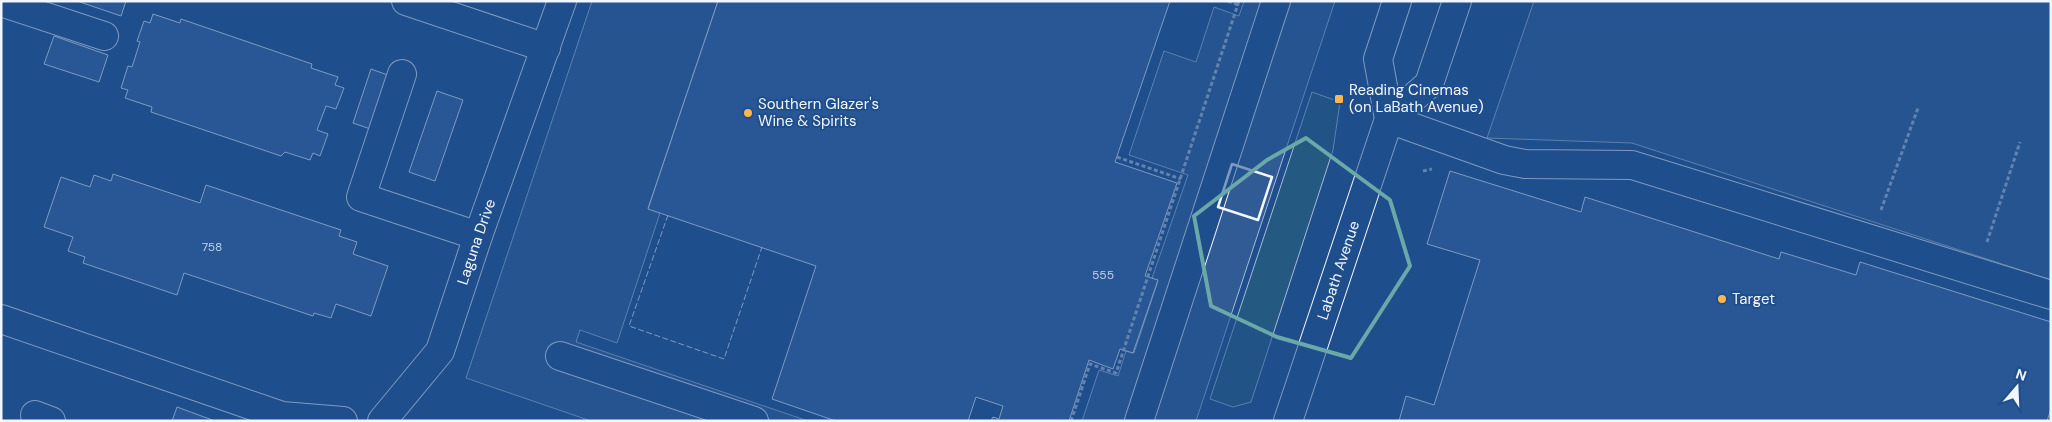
<svg xmlns="http://www.w3.org/2000/svg" width="2052" height="422" viewBox="0 0 2052 422" font-family="'DM Sans',sans-serif">
  <style>
    .green { fill: #245a82; stroke: #a8bbd7 }
    .parking { fill: #305b95; stroke: #a8bbd7 }
    .building { fill: #3563a3; stroke: #f2f6ff }
    .lines { fill: none; stroke-linecap: round; stroke-linejoin: round }
    .minor-casing { stroke: #f2f6ff; stroke-width: 30 }
    .path { stroke: #b3c4dc; stroke-width: 3; stroke-dasharray: 4 2.5; stroke-linecap: butt }
    .minor { stroke: #1f4e8c; stroke-width: 28 }
    .fence { stroke: #f2f6ff; stroke-width: 1; stroke-dasharray: 6 2.5; stroke-linecap: butt }
    .wall { stroke: #f2f6ff; stroke-width: 2.5 }
    .marked { fill: none; stroke: #6aa9a8; stroke-width: 4; stroke-linejoin: round }
    .poi-dot { fill: #ffb74d; stroke: #1f4e8c; stroke-width: 2 }
    .labels { text-anchor: middle; dominant-baseline: central; stroke-width: 4; stroke-linejoin: round; paint-order: stroke }
    .number-label { font-size: 12px; fill: #c3d1e8 }
    .poi-label { font-size: 15px; fill: #f2f6ff; stroke: #1f4e8c; text-anchor: start }
    .street-label { font-size: 15px; fill: #f2f6ff; stroke: #1f4e8c }
  </style>
  <rect width="100%" height="100%" fill="#1f4e8c"/>
  <polygon class="green" points="1312,92 1340,102 1333,150 1251,402 1233,407 1210,399"/>
  <g class="parking">
    <polygon points="592,1 718,1 648,208 660,213 617,343 580,330 576,342 808,421 591,421 466,378"/>
    <polygon points="1244,1 1335,1 1196,421 1082,421 1099,370 1118,376 1126,351 1134,353 1158,281 1152,278 1188,175 1129,155 1164,51 1196,62 1214,7 1239,16"/>
    <polygon points="1534,1 2051,1 2051,280 1632,143 1487,138"/>
  </g>
  <g class="building">
    <polygon points="77,1 126,1 121,16"/>
    <polygon points="718,1 1170,1 1115,162 1177,183 1145,276 1158,280 1133,353 1120,349 1113,369 1089,360 1069,421 991,421 993,417 999,419 1003,406 976,397 968,421 836,421 772,399 816,266 648,209"/>
    <polygon points="153,14 180,23 181,19 312,64 311,68 338,77 335,85 344,88 336,109 326,106 317,130 328,134 320,156 313,153 310,160 285,152 281,156 151,112 152,107 125,98 128,90 121,88 128,66 132,67 140,42 137,41 144,21 150,23"/>
    <polygon points="54,36 108,55 99,82 44,64"/>
    <polygon points="371,69 399,79 379,132 353,123"/>
    <polygon points="437,91 463,100 435,181 409,172"/>
    <polygon points="1450,171 1581,212 1585,197 1779,259 1781,252 1856,275 1860,262 2051,322 2051,409 2047,421 1399,421 1406,396 1434,405 1480,260 1427,244"/>
    <polygon points="113,174 200,203 206,185 341,230 339,236 357,242 353,254 388,266 371,316 336,304 331,318 314,313 313,316 184,273 177,295 83,263 85,257 68,251 73,237 44,227 61,177 90,187 94,175 111,181"/>
    <polygon points="177,407 215,421 172,421"/>
  </g>
  <g class="lines">
    <g class="minor-casing">
      <g id="minor">
        <polyline points="406,1 546,48"/>
        <polyline points="1,2 104,36"/>
        <polyline points="402,74 361,197 478,236"/>
        <polyline points="1389,119 1504,160 1525,164 1632,165 2051,295"/>
        <polyline points="1389,119 1429,84 1457,1"/>
        <polyline points="1,319 282,416 343,421"/>
        <polyline points="560,356 754,421"/>
        <polyline points="35,415 51,421"/>
        <path id="s1" d="M382,421L440,351L478,236L562,1"/>
        <polyline points="1139,421 1276,1"/>
        <path id="s2" d="M1288,421L1389,119L1378,59L1397,1"/>
      </g>
    </g>
    <g class="path">
      <polyline points="1228,1 1238,5"/>
      <polyline points="1117,157 1181,179"/>
      <polyline points="1423,171 1432,169"/>
      <polyline points="1881,210 1918,108"/>
      <polyline points="1987,242 2020,142"/>
      <polyline points="1071,421 1090,364 1116,373 1239,1"/>
    </g>
    <use href="#minor" class="minor"/>
    <polyline class="fence" points="668,215 629,326 724,359 762,247"/>
    <polygon class="wall" points="1232,164 1272,177 1258,220 1218,207"/>
  </g>
  <path d="M0 0H2052V422H0ZM1306,138L1390,200L1410,266L1351,358L1277,337L1211,306L1194,216L1267,160Z" fill="#1f4e8c" fill-opacity=".55" fill-rule="evenodd"/>
  <path class="marked" d="M1306,138L1390,200L1410,266L1351,358L1277,337L1211,306L1194,216L1267,160Z"/>
  <g class="poi-dot">
    <rect x="1334" y="94" width="10" height="10" rx="2.5"/>
    <circle cx="748" cy="113" r="5"/>
    <circle cx="1722" cy="299" r="5"/>
  </g>
  <g class="labels">
    <g class="number-label">
      <text x="212" y="247">758</text>
      <text x="1103" y="275">555</text>
    </g>
    <g class="poi-label">
      <text x="1349" y="90">Reading Cinemas<tspan x="1349" dy="17">(on LaBath Avenue)</tspan></text>
      <text x="758" y="104">Southern Glazer's<tspan x="758" dy="17">Wine &amp; Spirits</tspan></text>
      <text x="1732" y="299">Target</text>
    </g>
    <g class="street-label">
      <text stroke="none"><textPath href="#s1" startOffset="206">Laguna Drive</textPath></text>
      <text stroke="none"><textPath href="#s2" startOffset="159">Labath Avenue</textPath></text>
    </g>
  </g>
  <rect width="2052" height="422" fill="none" stroke="#f2f6ff" stroke-width="5"/>
  <g transform="translate(2017 387) rotate(19)" stroke="#1f4e8c" stroke-width="4" paint-order="stroke">
  <path d="M0-4L9 19L0 12L-9 19Z" fill="#f2f6ff"/>
  <text y="-8" font-size="14" font-weight="bold" text-anchor="middle" fill="#f2f6ff">N</text>
  </g>
</svg>
